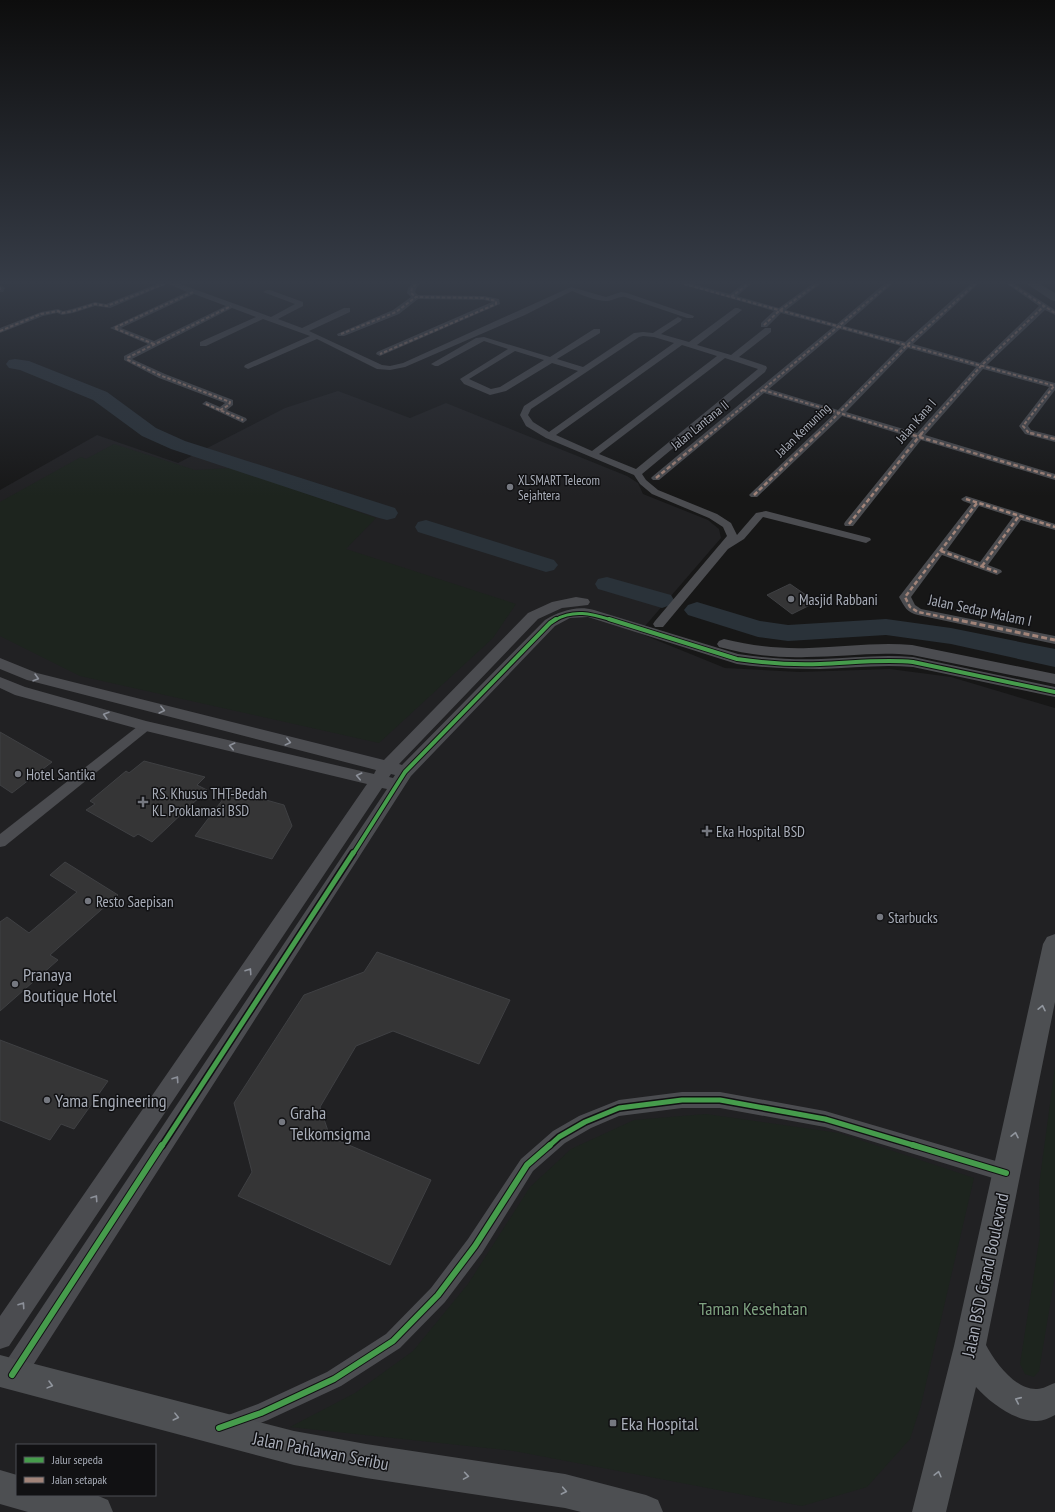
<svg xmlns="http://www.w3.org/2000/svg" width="1055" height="1512" viewBox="0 0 1055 1512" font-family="'PT Sans Narrow',sans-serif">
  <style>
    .built { fill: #212123; fill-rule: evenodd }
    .green { fill: #1d241e }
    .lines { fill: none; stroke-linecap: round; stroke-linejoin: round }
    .river { fill: #2a3239; fill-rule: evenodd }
    .building { fill: #353536; stroke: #3f4043 }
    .minor { fill: #4b4c50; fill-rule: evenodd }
    .tertiary { fill: #4b4c50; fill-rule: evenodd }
    .primary { fill: #4d4f52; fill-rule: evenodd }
    .quiet-far2 { stroke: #a18479; stroke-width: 2; stroke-dasharray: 3.5 2; stroke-linecap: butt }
    .quiet-far1 { stroke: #a18479; stroke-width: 2.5; stroke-dasharray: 4.5 2.5; stroke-linecap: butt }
    .quiet { stroke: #a18479; stroke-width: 3; stroke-dasharray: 6 3; stroke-linecap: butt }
    .cycleway-far3-casing { stroke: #111113; stroke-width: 5 }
    .cycleway-far2-casing { stroke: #111113; stroke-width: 6 }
    .cycleway-far1-casing { stroke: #111113; stroke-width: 8 }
    .cycleway-casing { stroke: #111113; stroke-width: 8 }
    .cycleway-far3 { stroke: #469c4c; stroke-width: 3 }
    .cycleway-far2 { stroke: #469c4c; stroke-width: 4 }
    .cycleway-far1 { stroke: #469c4c; stroke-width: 5 }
    .cycleway { stroke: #469c4c; stroke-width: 6 }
    .oneway { stroke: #8c9099 }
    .oneway2 { stroke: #91969e }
    .poi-dot { fill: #757880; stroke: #111113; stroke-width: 1.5 }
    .labels { text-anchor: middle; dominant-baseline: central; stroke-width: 3; stroke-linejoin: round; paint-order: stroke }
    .far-street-label { font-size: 13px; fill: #a8adb8; stroke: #111113 }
    .far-poi-label { font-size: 13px; fill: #a8adb8; stroke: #111113; text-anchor: start }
    .poi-label { font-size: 15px; fill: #a8adb8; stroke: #111113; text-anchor: start }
    .street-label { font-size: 15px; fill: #a8adb8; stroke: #111113 }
    .near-poi-label { font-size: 18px; fill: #a8adb8; stroke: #111113; text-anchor: start }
    .near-street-label { font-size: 18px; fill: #a8adb8; stroke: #111113 }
    .near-park-label { font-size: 18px; fill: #7fa381; stroke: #111113 }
  </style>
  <rect width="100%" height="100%" fill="#171717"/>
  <path class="built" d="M338,391L410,418L446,403L627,476L638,483L643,494L708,520L719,529L721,538L639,633L725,668L799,672L890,669L951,677L1055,708V1512H0V490L97,435L178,463L285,408ZM17,1445H155V1495H17Z"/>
  <g class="green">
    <polygon points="114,444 195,470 233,468 376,518 346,549 516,604 493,638 379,743 80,676 0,636 0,502 81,457 86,459"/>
    <polygon points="1055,1067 1055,1275 1039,1371 1034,1377 1025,1374 1020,1364 1040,1235 1039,1185"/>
    <polygon points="706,1114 839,1133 974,1178 921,1405 910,1439 867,1487 802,1506 514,1451 290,1427 355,1393 413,1351 468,1284 530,1187 571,1149 634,1120"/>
  </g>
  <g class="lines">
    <g class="river">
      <polygon points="15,359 29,361 107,392 156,428 185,441 395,508 398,513 395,518 387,520 379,518 171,449 142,436 93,400 20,370 9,368 6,364 9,360"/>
      <polygon points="426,520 554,560 558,565 554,570 546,572 418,532 415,527 418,522"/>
      <polygon points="607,577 671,595 674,600 671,605 662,608 598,589 595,584 598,579"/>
      <polygon points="697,602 760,621 788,625 886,619 951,628 1055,649 1055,667 951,644 886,635 788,641 758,637 688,615 684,610 688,605"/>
    </g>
  </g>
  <g class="building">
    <polygon points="790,584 816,602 792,614 767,595"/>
    <polygon points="0,732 52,762 12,793 0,785"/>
    <polygon points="144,761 205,777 197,785 207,790 152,842 138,834 134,837 86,810 95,804 90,801 126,771 129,773"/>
    <polygon points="230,790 284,805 292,826 272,859 195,836"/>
    <polygon points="65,862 118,895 50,955 58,960 0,1011 0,922 7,917 29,933 77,892 50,875"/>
    <polygon points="377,952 510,1000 479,1064 393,1031 356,1046 320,1107 330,1137 431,1180 390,1265 238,1196 252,1172 234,1103 304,995 364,972"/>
    <polygon points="0,1040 108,1081 74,1129 61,1124 50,1140 0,1120"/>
  </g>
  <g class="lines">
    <g class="minor">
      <polygon points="157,284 167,284 110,308 95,306 73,313 62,315 57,313 43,316 0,333 0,328 41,312 58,309 63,311 72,309 95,302 106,304"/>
      <path d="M169,284H180L271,317L295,304L263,292L267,290H270L303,302V306L278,319L302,328L344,308H350V312L309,331L382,365L390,366L403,363L571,287L606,297L621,292L627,293L694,316L693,318H687L625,297C619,296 613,301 607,301C596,301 582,295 572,291L525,315L405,367L390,370L377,369L317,339L248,369L244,367L245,365L310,336L263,319L206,346H200V342L256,317L232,308L132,359L165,374L233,400V405L227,410L246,418L247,420L243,423L202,404L206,401L220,407L225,403L159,378L124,360V356L148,344L110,328L187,292ZM194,294L226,306L154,341L121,328Z"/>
      <polygon points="412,284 419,284 416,289 415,292 418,295 484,296 499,299 500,304 380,356 376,354 377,352 492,302 484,300 418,299 399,314 344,336 338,336 337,334 393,310 411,297 407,293 408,288"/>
      <path d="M681,284H693L730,294L743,284H751L737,296L779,308L812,284H820L786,310L837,324L884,284H892L844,326L905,342L970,284H978L913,344L980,363L1039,306L1007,284H1015L1055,310V315L1045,310L987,365L1055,383V390L1028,426L1031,430L1055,436V442L1025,434L1019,426L1049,387L983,369L925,435L1055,474V480L921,440L853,526H845L844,524L845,522L913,438L842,416L757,497H751L749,495L751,493L834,414L764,393L659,480H653L651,478L653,476L833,327L781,313L767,327H761V323L774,311ZM840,329L901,346L838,410L769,389ZM908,348L976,367L917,433L846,412Z"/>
      <polygon points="0,285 5,288 3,292 0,292"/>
      <path d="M735,308H738L742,310L697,345L731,355L765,328H771V332L739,357L766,366L767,368L765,372L642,474L646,480L658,490L717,514L731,523L737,535L756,513L766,511L870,538L871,540L866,543L763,517L744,539L728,549L663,627H655L653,624L655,621L727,536L723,527L709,518L652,494L640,484L634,475L546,438L526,426L520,415L524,406L578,371L552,363L506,391L490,395L464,384L460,379L508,349L484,341L438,366H435L431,364L476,338L484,337L550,357L594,329H600V333L557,359L583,367L634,333L643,332L653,333L678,317L682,319L681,321L661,334L689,342ZM643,336L654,337L674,343L549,432L533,422L528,415L531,409L639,337ZM682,345L717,356L592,451L556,435ZM515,351L544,360L500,387L491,389L469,379ZM725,358L758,369L636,469L599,454Z"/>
      <path d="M966,496L1055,524V530L1021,520L988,565L1001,570L1002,572L997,575L942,555L911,597L915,605L921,609L1055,636V644L918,615C907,613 904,606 899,597L971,504L963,501L961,499ZM979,506L1013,517L980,562L947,550Z"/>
      <polygon points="146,722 150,723 152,726 150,729 5,846 0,847 0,834 142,723"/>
      <polygon points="682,1092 720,1092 825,1111 1006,1164 1012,1167 1015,1173 1012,1179 1006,1182 825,1127 720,1108 682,1108 619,1116 591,1128 565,1143 533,1171 482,1253 445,1302 400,1348 341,1386 268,1420 230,1435 223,1431 219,1424 223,1417 258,1404 327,1372 386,1334 431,1288 468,1239 521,1159 553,1131 579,1116 619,1100"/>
    </g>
    <g class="tertiary">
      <path d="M576,597L588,599L590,602L588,605L562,608L538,619L399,764L402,765L545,620C560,611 577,605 594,610L738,654C765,658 793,660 821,659C852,658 882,654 913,657L1055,687V697L913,667C882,664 851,668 820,669C793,669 764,668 737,664L588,617L570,618L555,626L411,776L21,1384L12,1388L3,1384L0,1373L3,1366L387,789L382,788L9,1346L0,1349V1316L367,784L146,731L15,695L0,688V677L25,687L146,721L374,774L376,770L27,680L0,669V658L37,673L384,760L528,613L552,602ZM391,774L395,775L393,778L389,777Z"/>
      <path d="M724,639C752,646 780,649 809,648C843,647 878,642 912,645L1055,674V684L912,655C877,651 842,657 807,657C777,658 748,655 719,647L717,644L719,641Z"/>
    </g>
    <g class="primary">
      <polygon points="1027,284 1040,284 1055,293 1055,301 1051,300"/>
      <path d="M1055,934V1002L986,1345C995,1362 1015,1390 1037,1389C1043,1389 1049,1385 1055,1383V1415C1049,1418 1043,1421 1037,1421C1016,1422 989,1402 976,1387L946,1512H912L954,1346L1043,944L1047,937Z"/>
      <polygon points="0,1355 294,1431 366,1444 565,1474 646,1495 658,1500 663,1512 581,1512 565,1508 366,1478 294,1465 0,1387"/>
      <polygon points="0,1470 17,1475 17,1495 96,1495 108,1500 113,1512 28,1512 0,1504"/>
    </g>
    <g class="quiet-far2">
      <polyline points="416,284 412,288 411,293 416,297"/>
      <polyline points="684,284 1055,386"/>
      <polyline points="1010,284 1055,313"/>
      <polyline points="0,287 0,290"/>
      <polyline points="731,297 748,284"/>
      <polyline points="764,325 779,311 817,284"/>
      <polyline points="0,331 41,314 58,311 62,313 73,311 95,304 107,306 164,284"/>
      <polyline points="341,334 396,312 416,297 484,298 496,301 496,304 380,354"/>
      <polyline points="154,344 114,328 193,292"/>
      <polyline points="763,390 909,434"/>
      <polyline points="206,404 243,420"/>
      <polyline points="220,410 229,405 230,402 162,376 128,360 127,358 231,306"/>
      <polyline points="710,434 889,284"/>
      <polyline points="818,434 906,346 975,284"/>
      <polyline points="921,434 981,366 1044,306"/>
      <polyline points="1034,434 1028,432 1023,426 1054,386"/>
    </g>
    <g class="quiet-far1">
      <polyline points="906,433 1055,477"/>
      <polyline points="1030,433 1055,439"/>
      <polyline points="656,478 711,433"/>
      <polyline points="754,495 819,433"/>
      <polyline points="966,499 1055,527"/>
      <polyline points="849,524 922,433"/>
      <polyline points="941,551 997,572"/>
      <polyline points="982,566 1019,516"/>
      <polyline points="958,620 918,612 910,607 905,597 977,503"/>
    </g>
    <polyline class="quiet" points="953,619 1055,640"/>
    <g class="cycleway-far3-casing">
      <path id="cycleway-far3" d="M555,620C574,609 591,614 612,620"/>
    </g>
    <g class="cycleway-far2-casing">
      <g id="cycleway-far2">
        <path d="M609,619L737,659C764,663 793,665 820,664C851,663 882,659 913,662L1055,692"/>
        <polyline points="353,854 405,772 550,623 556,619"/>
      </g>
    </g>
    <g class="cycleway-far1-casing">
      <g id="cycleway-far1">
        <polyline points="162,1146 353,853"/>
        <polyline points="549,1146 559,1137 585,1122 619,1108 682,1100 720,1100 825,1119 916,1146"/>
      </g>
    </g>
    <g class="cycleway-casing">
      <g id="cycleway">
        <polyline points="913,1145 1006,1173"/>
        <polyline points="12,1375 162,1145"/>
        <polyline points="219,1428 261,1413 334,1379 393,1341 438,1295 475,1246 527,1165 550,1145"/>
      </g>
    </g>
    <use href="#cycleway-far3" class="cycleway-far3"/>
    <use href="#cycleway-far2" class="cycleway-far2"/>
    <use href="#cycleway-far1" class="cycleway-far1"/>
    <use href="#cycleway" class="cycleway"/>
  </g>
  <defs><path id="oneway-chevron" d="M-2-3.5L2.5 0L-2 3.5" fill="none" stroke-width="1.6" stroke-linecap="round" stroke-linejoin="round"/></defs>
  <g class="oneway">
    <use href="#oneway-chevron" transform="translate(36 678) rotate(16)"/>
    <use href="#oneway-chevron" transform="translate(162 710) rotate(14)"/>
    <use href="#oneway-chevron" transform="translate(106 715) rotate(-164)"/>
    <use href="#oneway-chevron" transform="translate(288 742) rotate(14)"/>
    <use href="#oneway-chevron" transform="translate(232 746) rotate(-167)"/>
    <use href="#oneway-chevron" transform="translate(359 776) rotate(-167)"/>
    <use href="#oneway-chevron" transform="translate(249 971) rotate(-56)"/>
    <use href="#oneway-chevron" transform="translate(176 1079) rotate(-56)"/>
    <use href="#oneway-chevron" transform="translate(95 1198) rotate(-56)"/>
    <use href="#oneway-chevron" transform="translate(22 1305) rotate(-56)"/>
  </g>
  <g class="oneway2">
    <use href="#oneway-chevron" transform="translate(1042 1008) rotate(-78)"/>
    <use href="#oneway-chevron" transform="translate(1015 1135) rotate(-78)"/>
    <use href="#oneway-chevron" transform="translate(50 1385) rotate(15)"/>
    <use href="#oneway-chevron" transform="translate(1018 1400) rotate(-156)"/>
    <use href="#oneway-chevron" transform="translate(176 1417) rotate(14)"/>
    <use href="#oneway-chevron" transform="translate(938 1474) rotate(-76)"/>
    <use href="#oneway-chevron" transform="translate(466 1476) rotate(9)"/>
    <use href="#oneway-chevron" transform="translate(564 1491) rotate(11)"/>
  </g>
  <linearGradient id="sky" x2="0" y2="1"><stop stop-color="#0d0d0d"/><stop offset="0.57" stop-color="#363c47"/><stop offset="1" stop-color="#363c47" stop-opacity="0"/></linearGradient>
  <rect width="1055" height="496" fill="url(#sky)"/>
  <g class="poi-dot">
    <circle cx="510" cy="487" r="4"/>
    <circle cx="791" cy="599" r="4"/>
    <circle cx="18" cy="774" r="4"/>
    <path d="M141 796h4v4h4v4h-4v4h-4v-4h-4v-4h4z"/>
    <path d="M705 825h4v4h4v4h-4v4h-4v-4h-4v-4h4z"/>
    <circle cx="88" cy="901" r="4"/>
    <circle cx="880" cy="917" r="4"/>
    <circle cx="15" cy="984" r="4"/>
    <circle cx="47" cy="1100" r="4"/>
    <circle cx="282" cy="1122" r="4"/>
    <rect x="609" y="1419" width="8" height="8" rx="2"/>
  </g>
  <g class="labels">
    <g class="far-street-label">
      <text transform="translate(916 421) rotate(-49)">Jalan Kana I</text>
      <text transform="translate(700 425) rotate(-39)">Jalan Lantana II</text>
      <text transform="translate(803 430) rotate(-44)">Jalan Kemuning</text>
    </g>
    <g class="far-poi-label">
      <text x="518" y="480">XLSMART Telecom<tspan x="518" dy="15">Sejahtera</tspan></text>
    </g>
    <g class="poi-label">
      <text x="799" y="599">Masjid Rabbani</text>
      <text x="26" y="774">Hotel Santika</text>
      <text x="152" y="793">RS. Khusus THT-Bedah<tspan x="152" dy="17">KL Proklamasi BSD</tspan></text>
      <text x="716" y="831">Eka Hospital BSD</text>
      <text x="96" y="901">Resto Saepisan</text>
      <text x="888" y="917">Starbucks</text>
    </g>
    <g class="street-label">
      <text transform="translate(980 610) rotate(12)">Jalan Sedap Malam I</text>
    </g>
    <g class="near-poi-label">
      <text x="23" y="974">Pranaya<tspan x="23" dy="21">Boutique Hotel</tspan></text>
      <text x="55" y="1100">Yama Engineering</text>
      <text x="290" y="1112">Graha<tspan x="290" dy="21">Telkomsigma</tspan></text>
      <text x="621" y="1423">Eka Hospital</text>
    </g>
    <g class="near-street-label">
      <text transform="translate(985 1275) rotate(-78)">Jalan BSD Grand Boulevard</text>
      <text transform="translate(321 1451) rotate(11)">Jalan Pahlawan Seribu</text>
    </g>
    <g class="near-park-label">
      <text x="753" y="1308">Taman Kesehatan</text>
    </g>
  </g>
  <rect x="16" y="1444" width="140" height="52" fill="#111113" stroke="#4d4f55"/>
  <rect x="24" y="1457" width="20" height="6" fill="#469c4c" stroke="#4d4f55"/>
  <text x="52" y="1464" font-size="12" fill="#a8adb8">Jalur sepeda</text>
  <rect x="24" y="1477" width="20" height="6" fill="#a18479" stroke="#4d4f55"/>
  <text x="52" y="1484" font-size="12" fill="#a8adb8">Jalan setapak</text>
</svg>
